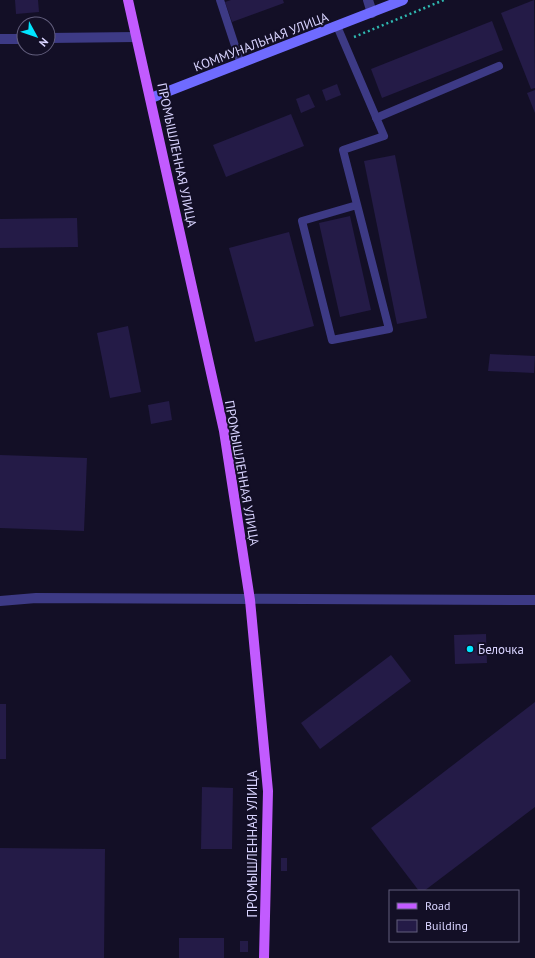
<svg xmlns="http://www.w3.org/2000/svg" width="535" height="958" viewBox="0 0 535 958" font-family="'PT Sans',sans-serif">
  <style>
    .building { fill: #241b47 }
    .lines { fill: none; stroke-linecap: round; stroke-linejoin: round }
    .path { stroke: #2fb8b0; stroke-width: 2.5; stroke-dasharray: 2 3; stroke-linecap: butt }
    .lane { stroke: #3d3a85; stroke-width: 8 }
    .street { stroke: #3d3a85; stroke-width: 10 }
    .secondary { stroke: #6f6bff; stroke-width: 10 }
    .primary { stroke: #c25bff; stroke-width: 10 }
    .poi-dot { fill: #00e5ff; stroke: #130f26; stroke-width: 1.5 }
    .labels { text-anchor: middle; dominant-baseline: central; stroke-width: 4; stroke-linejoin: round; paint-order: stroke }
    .street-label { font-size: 13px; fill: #d9d4ff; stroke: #130f26 }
    .poi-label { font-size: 13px; fill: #d9d4ff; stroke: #130f26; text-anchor: start }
  </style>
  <rect width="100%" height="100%" fill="#130f26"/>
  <g class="building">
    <polygon points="15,0 38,0 39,12 16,14"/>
    <polygon points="231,0 283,0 284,3 232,22 225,2"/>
    <polygon points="534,0 535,88 531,89 501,13"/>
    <polygon points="492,21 503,50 382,98 371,69"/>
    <polygon points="337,84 341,95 326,101 322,90"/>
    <polygon points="535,90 535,113 527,93"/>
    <polygon points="309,94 315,107 301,113 296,99"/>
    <polygon points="291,114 304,146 226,177 213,145"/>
    <polygon points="395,155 427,318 397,324 364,161"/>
    <polygon points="350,216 371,310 340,317 319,223"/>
    <polygon points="77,218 78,247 0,248 0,219"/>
    <polygon points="289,232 314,326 255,342 229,248"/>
    <polygon points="128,326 141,392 110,398 97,333"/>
    <polygon points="490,354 535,356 534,373 488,371"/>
    <polygon points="169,401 172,420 151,424 148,405"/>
    <polygon points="0,455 87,458 84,531 0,528"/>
    <polygon points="486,634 487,663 455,664 454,635"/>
    <polygon points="391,655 411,681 320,749 301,723"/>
    <polygon points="535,702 535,807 424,891 419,891 371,828"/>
    <rect x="0" y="704" width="6" height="55"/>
    <polygon points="202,787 233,788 232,849 201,849"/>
    <polygon points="0,848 105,849 104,958 0,958"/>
    <rect x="281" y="858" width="6" height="13"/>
    <rect x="179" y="938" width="45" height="20"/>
    <rect x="240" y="941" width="8" height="11"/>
  </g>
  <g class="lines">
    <polyline class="path" points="354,37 444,0"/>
    <g class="lane">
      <polyline points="220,0 241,64"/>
      <polyline points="337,26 384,136 343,150 389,329 332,340 302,221 357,205"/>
      <polyline points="376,118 499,66"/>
    </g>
    <g class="street">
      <polyline points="368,0 372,13"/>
      <polyline points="48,38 136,37"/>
      <polyline points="0,39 24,39"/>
      <polyline points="0,601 36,598 535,600"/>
    </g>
    <polyline class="secondary" points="151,98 403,0"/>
    <polyline class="primary" points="128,0 224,431 250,600 268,791 264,958"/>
  </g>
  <circle class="poi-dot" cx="470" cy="649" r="4"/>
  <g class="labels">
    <g class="street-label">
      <text transform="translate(261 42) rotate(-21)">КОММУНАЛЬНАЯ УЛИЦА</text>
      <text transform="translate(177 155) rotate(78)">ПРОМЫШЛЕННАЯ УЛИЦА</text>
      <text transform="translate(242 473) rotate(80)">ПРОМЫШЛЕННАЯ УЛИЦА</text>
      <text transform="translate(252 844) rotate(-90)">ПРОМЫШЛЕННАЯ УЛИЦА</text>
    </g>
    <g class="poi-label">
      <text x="478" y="649">Белочка</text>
    </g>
  </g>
  <rect x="389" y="890" width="130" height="52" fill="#130f26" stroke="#625e7d"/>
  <rect x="397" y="903" width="20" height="6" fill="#c25bff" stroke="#625e7d"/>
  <text x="425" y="910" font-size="12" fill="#d9d4ff">Road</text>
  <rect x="397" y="920" width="20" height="12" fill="#241b47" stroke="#625e7d"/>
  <text x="425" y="930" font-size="12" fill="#d9d4ff">Building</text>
  <g transform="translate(36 36) rotate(130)"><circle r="19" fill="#130f26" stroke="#625e7d"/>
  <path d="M0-3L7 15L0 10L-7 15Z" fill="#00e5ff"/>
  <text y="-6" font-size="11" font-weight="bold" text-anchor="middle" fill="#d9d4ff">N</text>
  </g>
</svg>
